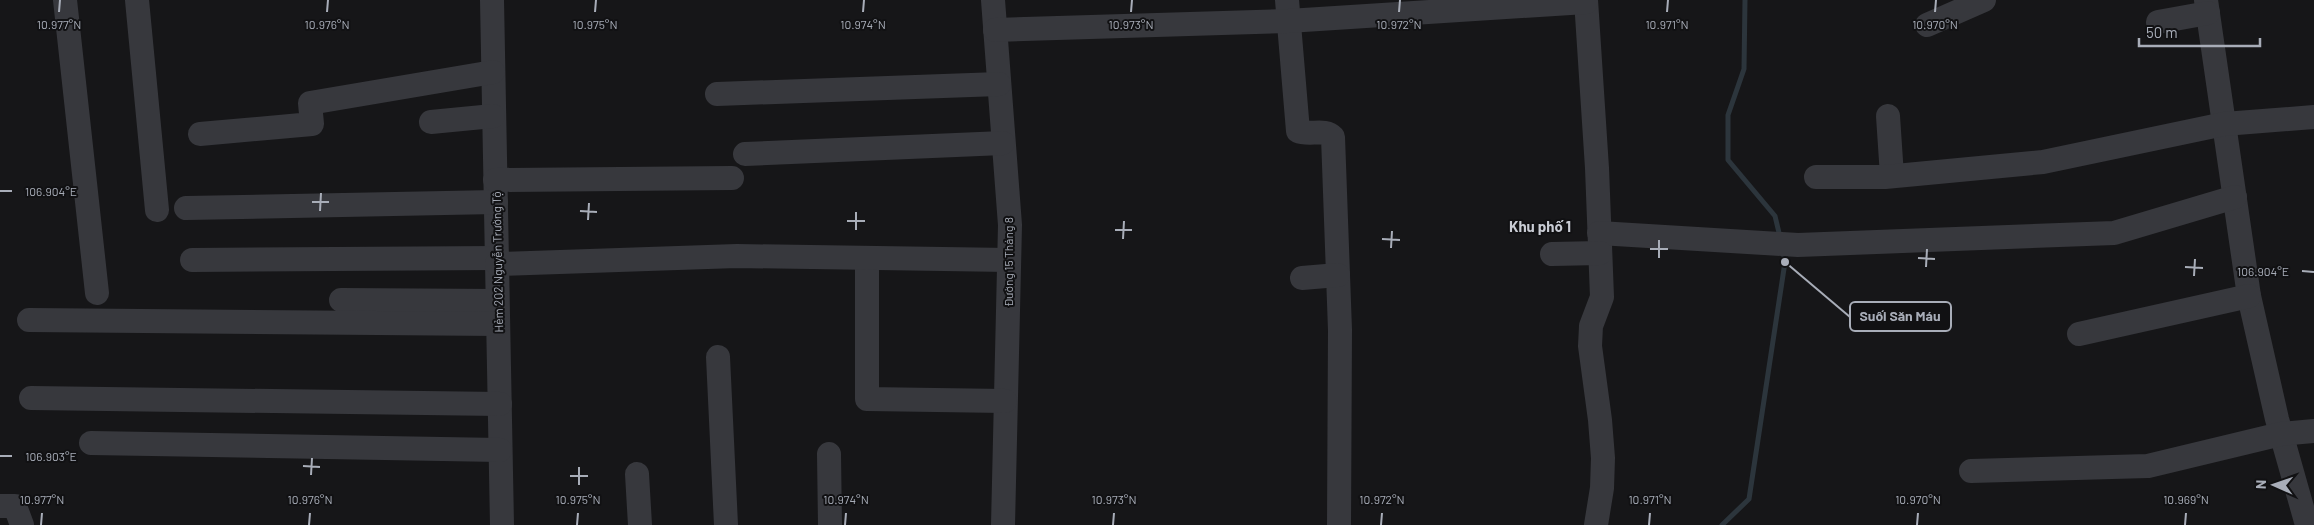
<svg xmlns="http://www.w3.org/2000/svg" width="2314" height="525" viewBox="0 0 2314 525" font-family="Barlow,sans-serif">
  <style>
    .lines { fill: none; stroke-linecap: round; stroke-linejoin: round }
    .stream { stroke: #2c353c; stroke-width: 5 }
    .minor { stroke: #37383d; stroke-width: 24 }
    .ticks { fill: none; stroke: #a8adb8; stroke-width: 2 }
    .labels { text-anchor: middle; dominant-baseline: central; stroke-width: 4; stroke-linejoin: round; paint-order: stroke }
    .street-label { font-size: 12px; fill: #a8adb8; stroke: #111113 }
    .quarter-label { font-size: 15px; font-weight: bold; fill: #c9ccd4; stroke: #111113 }
    .ticks-label { font-size: 12px; text-anchor: middle; fill: #a8adb8; stroke: #111113; stroke-width: 4; stroke-linejoin: round; paint-order: stroke }
    .leader { fill: none; stroke: #a8adb8; stroke-width: 2 }
    .callout-dot { fill: #a8adb8; stroke: #111113; stroke-width: 2 }
    .callout { fill: #111113; stroke: #a8adb8; stroke-width: 2 }
    .callout-label { font-size: 14px; text-anchor: middle; font-weight: bold; fill: #a8adb8 }
  </style>
  <rect width="100%" height="100%" fill="#161618"/>
  <g class="lines">
    <g class="stream">
      <polyline points="1745,0 1744,69 1728,115 1728,160 1775,216 1780,237"/>
      <polyline points="1722,525 1749,499 1785,262 1783,250"/>
    </g>
    <g class="minor">
      <polyline points="65,0 97,293"/>
      <polyline points="137,0 157,210"/>
      <polyline points="492,0 502,525"/>
      <polyline points="993,0 1010,225 1003,525"/>
      <path d="M1287,0L1298,131C1309,136 1325,128 1333,137L1340,330L1339,525"/>
      <polyline points="1586,0 1597,168 1602,297 1591,326 1590,346 1600,420 1603,458 1602,488 1596,525"/>
      <polyline points="2206,0 2249,296 2277,419 2307,525"/>
      <polyline points="2158,22 2208,13"/>
      <polyline points="1927,25 1984,0"/>
      <polyline points="995,30 1288,21 1586,2"/>
      <polyline points="717,94 999,84"/>
      <polyline points="1888,116 1892,176"/>
      <polyline points="431,122 493,116"/>
      <polyline points="200,134 312,124 310,103 493,72"/>
      <polyline points="745,154 1003,143"/>
      <polyline points="1816,177 1885,177 2043,162 2224,124 2314,117"/>
      <polyline points="495,180 732,178"/>
      <polyline points="186,208 496,202"/>
      <polyline points="1599,233 1798,245 2114,233 2235,197"/>
      <polyline points="1552,254 1600,253"/>
      <polyline points="867,259 867,399 1005,401"/>
      <polyline points="192,260 497,258"/>
      <polyline points="497,264 737,256 1009,260"/>
      <polyline points="1302,278 1338,275"/>
      <polyline points="341,300 497,301"/>
      <polyline points="29,320 498,324"/>
      <polyline points="2079,334 2249,296"/>
      <polyline points="718,357 726,525"/>
      <polyline points="31,398 500,404"/>
      <polyline points="91,443 500,450"/>
      <polyline points="829,454 830,525"/>
      <polyline points="1971,471 2148,466 2281,434 2314,431"/>
      <polyline points="637,474 640,525"/>
      <polyline points="0,506 15,506 22,525"/>
    </g>
  </g>
  <path class="ticks" d="M59,12L60,0M327,12L328,0M595,12L596,0M863,12L864,0M1131,12L1132,0M1399,12L1400,0M1667,12L1668,0M1935,12L1936,0M0,191H12M312,202H329M320,211L321,193M580,211L597,212M588,220L589,203M847,221H865M856,230V212M1115,230H1132M1123,239L1124,221M1382,239L1400,240M1391,248L1392,231M1650,249H1668M1659,258V240M1918,258L1935,259M1926,267L1927,249M2185,267L2203,268M2302,271L2314,272M2194,276L2195,259M0,456H12M303,466L320,467M311,475L312,458M570,476H588M579,485V467M41,525L42,513M309,525L310,513M577,525L578,513M845,525L846,513M1113,525L1114,513M1381,525L1382,513M1649,525L1650,513M1917,525L1918,513M2185,525L2186,513"/>
  <g class="labels">
    <g class="street-label">
      <text transform="translate(497 262) rotate(-91)">Hẻm 202 Nguyễn Trường Tộ</text>
      <text transform="translate(1008 262) rotate(-90)">Đường 15 Tháng 8</text>
    </g>
    <g class="quarter-label">
      <text x="1540" y="226">Khu phố 1</text>
    </g>
  </g>
  <g class="ticks-label">
    <text x="59" y="29">10.977°N</text>
    <text x="327" y="29">10.976°N</text>
    <text x="595" y="29">10.975°N</text>
    <text x="863" y="29">10.974°N</text>
    <text x="1131" y="29">10.973°N</text>
    <text x="1399" y="29">10.972°N</text>
    <text x="1667" y="29">10.971°N</text>
    <text x="1935" y="29">10.970°N</text>
    <text x="51" y="196">106.904°E</text>
    <text x="2263" y="276">106.904°E</text>
    <text x="51" y="461">106.903°E</text>
    <text x="42" y="504">10.977°N</text>
    <text x="310" y="504">10.976°N</text>
    <text x="578" y="504">10.975°N</text>
    <text x="846" y="504">10.974°N</text>
    <text x="1114" y="504">10.973°N</text>
    <text x="1382" y="504">10.972°N</text>
    <text x="1650" y="504">10.971°N</text>
    <text x="1918" y="504">10.970°N</text>
    <text x="2186" y="504">10.969°N</text>
  </g>
  <path class="leader" d="M1785 262L1850 317"/>
  <circle class="callout-dot" cx="1785" cy="262" r="5"/>
  <rect class="callout" x="1850" y="302" width="101" height="29" rx="5"/>
  <g class="callout-label">
    <text x="1900" y="321">Suối Săn Máu</text>
  </g>
  <g transform="translate(2274 485) rotate(272)" stroke="#111113" stroke-width="4" paint-order="stroke">
  <path d="M0-4L9 19L0 12L-9 19Z" fill="#a8adb8"/>
  <text y="-8" font-size="14" font-weight="bold" text-anchor="middle" fill="#a8adb8">N</text>
  </g>
  <path d="M2139 38v8h121v-8" fill="none" stroke="#a8adb8" stroke-width="2.5"/>
  <text x="2146" y="38" font-size="15" fill="#a8adb8" stroke="#111113" stroke-width="4" paint-order="stroke">50 m</text>
</svg>
